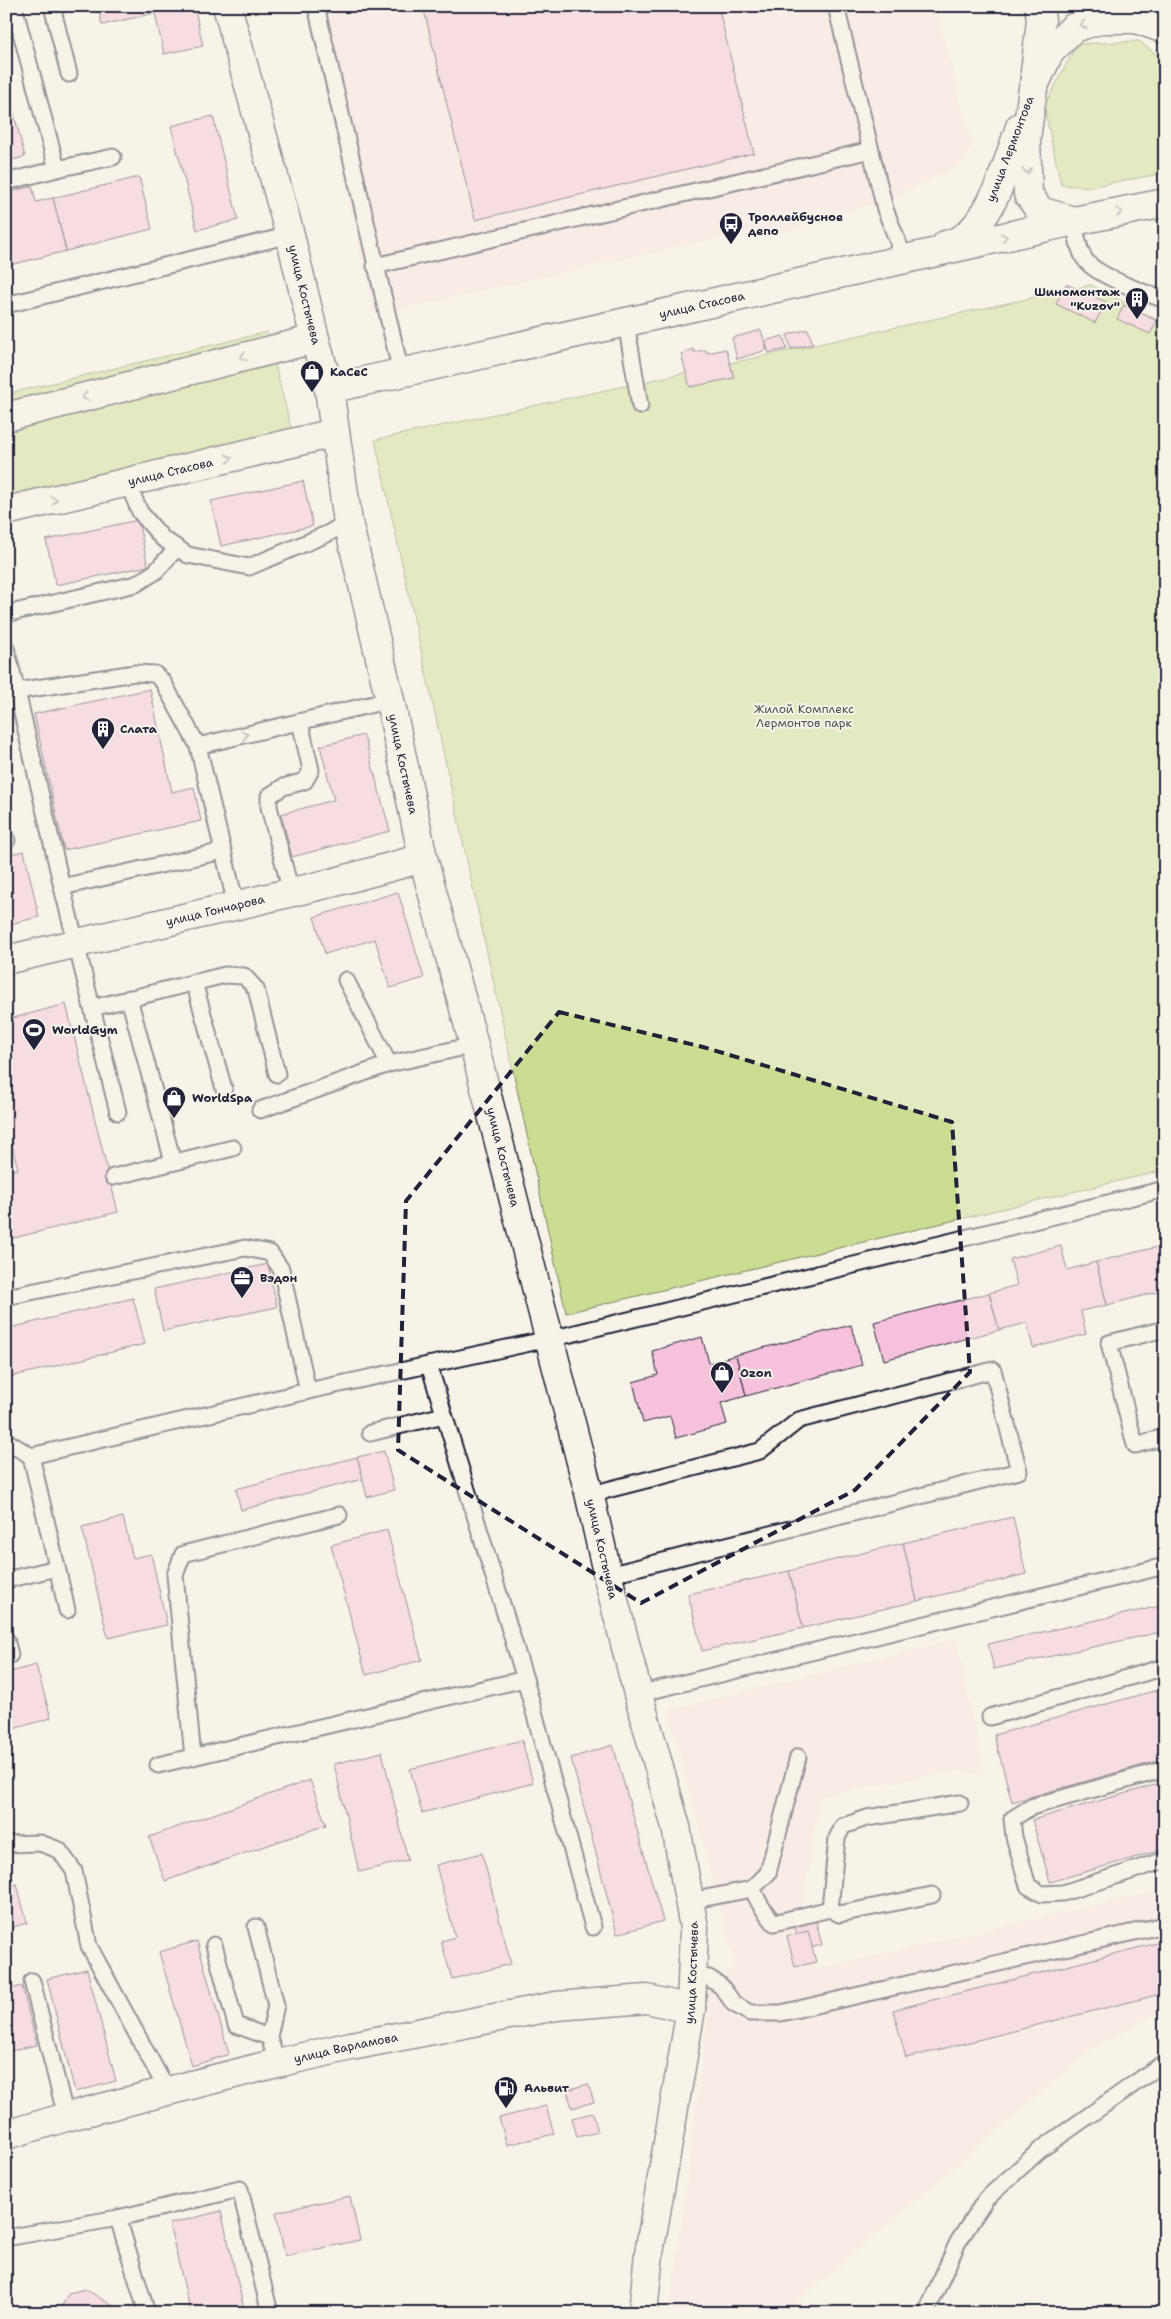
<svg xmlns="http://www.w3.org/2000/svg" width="1171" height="2319" viewBox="0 0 1171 2319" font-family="'Shantell Sans',sans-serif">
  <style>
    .built { fill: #f7e4e4 }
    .green { fill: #cadd92; stroke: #768066 }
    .building { fill: #f6c1db; stroke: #22223b }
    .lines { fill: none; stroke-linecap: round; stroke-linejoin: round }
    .lane-casing { stroke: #22223b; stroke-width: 19 }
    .street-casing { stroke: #22223b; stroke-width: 31 }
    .secondary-casing { stroke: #22223b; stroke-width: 31 }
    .lane { stroke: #f7f3e8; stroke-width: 15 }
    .street { stroke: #f7f3e8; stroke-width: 28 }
    .secondary { stroke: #f7f3e8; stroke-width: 28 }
    .oneway { stroke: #97959a }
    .marked { fill: none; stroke: #22223b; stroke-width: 4; stroke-dasharray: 10 6; stroke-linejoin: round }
    .labels { text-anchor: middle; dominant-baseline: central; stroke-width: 4; stroke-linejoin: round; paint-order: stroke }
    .street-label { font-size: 12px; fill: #22223b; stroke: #f7f3e8 }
    .poi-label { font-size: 12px; font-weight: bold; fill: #22223b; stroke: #f7f3e8; text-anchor: start }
    .park-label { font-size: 12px; fill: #4c5151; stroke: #f7f3e8 }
  </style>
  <rect width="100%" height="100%" fill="#f7f3e8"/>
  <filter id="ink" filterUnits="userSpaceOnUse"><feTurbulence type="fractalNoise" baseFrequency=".02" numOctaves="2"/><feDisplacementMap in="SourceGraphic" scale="10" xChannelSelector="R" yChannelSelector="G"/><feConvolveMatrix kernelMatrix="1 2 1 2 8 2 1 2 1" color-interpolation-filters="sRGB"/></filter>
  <g filter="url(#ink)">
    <g class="built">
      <polygon points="306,6 935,6 972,146 959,166 893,197 781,233 739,233 375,315"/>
      <polygon points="957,1639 984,1774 955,1771 820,1796 802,1909 816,1969 1165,1889 1165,2009 1094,2047 784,2313 670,2313 709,2006 708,1992 735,1964 668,1710"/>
    </g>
    <g class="green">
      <polygon points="1139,41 1165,61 1165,173 1089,187 1061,185 1044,107 1077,44"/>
      <polygon points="1091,285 1165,324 1165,1170 566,1313 375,440"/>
      <polygon points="267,332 296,448 6,521 6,394"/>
    </g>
    <g class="building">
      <polygon points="98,6 194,6 203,46 164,54 155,13 102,25"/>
      <polygon points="423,6 718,6 754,153 475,220"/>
      <polygon points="6,82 25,157 6,161"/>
      <polygon points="213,116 238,220 197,230 171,126"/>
      <polygon points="139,177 152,229 66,251 53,198"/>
      <polygon points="32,186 36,202 53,198 66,251 6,266 6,193"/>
      <polygon points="1066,284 1106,302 1095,323 1056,304"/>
      <polygon points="1124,305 1157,321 1150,334 1117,319"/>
      <polygon points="808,329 813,344 791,349 787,335"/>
      <polygon points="761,330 767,350 737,359 732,338"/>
      <polygon points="783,336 787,349 769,353 765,341"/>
      <polygon points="693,349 694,352 706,350 707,353 726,349 734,378 690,387 681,354"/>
      <polygon points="303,481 313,526 221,546 211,501"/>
      <polygon points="138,520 148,566 56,585 46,540"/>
      <polygon points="150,689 172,792 194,787 201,821 64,850 34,714"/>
      <polygon points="364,735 390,831 292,857 281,814 334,800 320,746"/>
      <polygon points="24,851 39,917 6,925 6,855"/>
      <polygon points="398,892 424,978 390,988 375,939 325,954 314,917"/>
      <polygon points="66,1004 118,1212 6,1240 6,1171 18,1169 6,1124 6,1020"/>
      <polygon points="1165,1245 1165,1290 1107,1305 1096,1262"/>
      <polygon points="1061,1246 1067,1270 1096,1262 1107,1305 1081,1311 1086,1334 1033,1348 1027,1323 999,1330 989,1293 1017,1285 1010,1259"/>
      <polygon points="268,1264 277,1307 163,1331 154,1289"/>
      <polygon points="989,1293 999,1330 884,1360 874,1322"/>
      <polygon points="133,1298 145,1344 6,1378 6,1329"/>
      <polygon points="851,1325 862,1365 746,1396 736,1355"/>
      <polygon points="702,1337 709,1363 736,1355 746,1396 721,1403 727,1424 676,1438 670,1416 643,1423 633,1382 658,1375 652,1351"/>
      <polygon points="384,1451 394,1490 367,1497 357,1457"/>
      <polygon points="357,1457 363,1479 241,1510 236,1489"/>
      <polygon points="123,1517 133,1558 151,1554 167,1625 108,1638 82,1527"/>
      <polygon points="1013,1517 1026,1574 917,1601 903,1543"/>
      <polygon points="387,1530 422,1660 366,1675 331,1545"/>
      <polygon points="903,1543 917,1601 803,1628 789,1571"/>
      <polygon points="789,1571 803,1628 702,1651 688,1594"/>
      <polygon points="1165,1605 1165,1631 994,1669 988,1644"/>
      <polygon points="36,1665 51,1718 6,1731 6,1673"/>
      <polygon points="1165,1688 1165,1759 1012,1802 994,1735"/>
      <polygon points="522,1740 533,1783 422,1813 410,1769"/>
      <polygon points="613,1745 663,1921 617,1934 571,1758"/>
      <polygon points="382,1752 408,1860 359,1872 334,1764"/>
      <polygon points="310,1780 326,1825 165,1881 149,1837"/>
      <polygon points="1165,1782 1165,1849 1050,1882 1032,1820"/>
      <polygon points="482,1853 511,1964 452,1979 441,1941 455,1937 436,1865"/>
      <polygon points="17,1884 27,1923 6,1929 6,1887"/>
      <polygon points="814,1914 822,1945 801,1950 793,1920"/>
      <polygon points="808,1931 816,1962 795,1967 787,1936"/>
      <polygon points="197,1941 229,2054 192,2066 159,1952"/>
      <polygon points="1165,1941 1165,1993 906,2058 893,2010"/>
      <polygon points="87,1969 116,2081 75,2092 47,1979"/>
      <polygon points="22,1986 37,2045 6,2052 6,1990"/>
      <polygon points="588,2084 594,2102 572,2108 567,2090"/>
      <polygon points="546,2106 554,2134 507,2145 499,2118"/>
      <polygon points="593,2113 598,2132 577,2137 572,2118"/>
      <polygon points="350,2196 360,2240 285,2256 276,2212"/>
      <polygon points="221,2211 245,2313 191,2313 169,2224"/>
      <polygon points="85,2289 125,2313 58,2313 69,2293"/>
    </g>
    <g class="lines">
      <g class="lane-casing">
        <g id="lane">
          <polyline points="52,6 69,74"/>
          <polyline points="316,6 401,373"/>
          <polyline points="836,6 885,209 905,260"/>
          <polyline points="57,169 113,157"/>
          <polyline points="6,182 57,169 14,6"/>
          <path d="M1074,221C1077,234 1078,252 1087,262C1100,277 1145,293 1165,300"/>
          <polyline points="375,266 871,150"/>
          <polyline points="6,305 290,235"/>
          <polyline points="626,322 640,406"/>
          <polyline points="127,482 140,512 162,538 188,555 249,567 327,534 348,522"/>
          <polyline points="6,614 136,584 155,572 177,548"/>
          <polyline points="6,648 17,691"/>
          <polyline points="198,746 390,700"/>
          <polyline points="6,841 7,840"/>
          <polyline points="62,887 223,851"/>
          <polyline points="291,892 269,807 269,796 283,787 305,781 311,770 300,722"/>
          <polyline points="346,980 389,1064 474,1045"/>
          <polyline points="194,982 224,1089"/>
          <polyline points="129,998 173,1162"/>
          <polyline points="92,1008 225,975 244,976 256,989 277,1074"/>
          <polyline points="260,1110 389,1064"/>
          <polyline points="118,1112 62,887 17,691 135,673 155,674 163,682 198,746 236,905"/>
          <polyline points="113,1177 233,1148"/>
          <polyline points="6,1297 245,1248 270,1253 281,1269 308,1391"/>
          <polyline points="1165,1329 1109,1343 1135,1445 1165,1437"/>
          <polyline points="429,1365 525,1679 593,1927"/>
          <polyline points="370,1433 444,1415"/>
          <polyline points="6,1441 31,1456 308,1391 567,1335 1165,1189"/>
          <polyline points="31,1456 67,1610"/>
          <polyline points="590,1497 607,1490 760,1451 799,1420 993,1370 1019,1471 624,1571 608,1577"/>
          <polyline points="6,1580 57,1568"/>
          <polyline points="6,1639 10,1655"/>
          <polyline points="638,1694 1165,1566"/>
          <polyline points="990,1717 1165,1667"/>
          <polyline points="193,1757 175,1575 183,1554 339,1515"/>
          <polyline points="158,1765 525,1679"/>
          <polyline points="1165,1769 1031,1807 1012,1819 1014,1837 1028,1886 1042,1894 1063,1893 1165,1860"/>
          <polyline points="6,1844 40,1843 59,1850 74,1871 89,1946 168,2092"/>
          <polyline points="752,1889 761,1906 774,1923 830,1909 839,1914 932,1895"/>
          <polyline points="690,1901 752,1889 768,1873 798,1757"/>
          <polyline points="830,1909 837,1838 843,1826 867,1818 960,1803"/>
          <polyline points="256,1927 276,2005 269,2037 277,2063"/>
          <polyline points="214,1945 236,2025 269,2037"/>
          <polyline points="693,1976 709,1978 721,1986 734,2004 750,2013 781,2013 1165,1925"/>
          <polyline points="32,1981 66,2117"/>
          <polyline points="118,2218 240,2189 270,2313"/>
          <polyline points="6,2238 118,2218 147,2313"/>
          <polyline points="926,2313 958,2242 986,2199 1040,2150 1165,2062"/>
        </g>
      </g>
      <g class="street-casing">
        <g id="street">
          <path id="s1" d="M227,6L290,235L315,339L329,389"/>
          <polyline points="6,417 315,339"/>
          <path id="s2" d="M6,511L334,433"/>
          <path id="s3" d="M6,960L335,882L423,858"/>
          <path id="s4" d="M6,2135L66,2117L277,2063L351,2046L556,2006L647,1999L691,2009"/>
        </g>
      </g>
      <g class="secondary-casing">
        <g id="secondary">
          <polyline points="1035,72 1041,20 1039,6"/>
          <polyline points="1074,221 1040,211 1028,194 1026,139 1033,88 1049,53 1073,28 1103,19 1136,19 1165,29"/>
          <path d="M946,245C953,243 962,240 967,235C995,211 1008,161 1020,127"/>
          <path id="s5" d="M643,2313L649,2253L691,2009L694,1928L676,1827L638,1694L608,1577L590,1497L474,1045L423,858L390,700L348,522L329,389L1074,221L1165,203"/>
        </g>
      </g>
      <use href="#lane" class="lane"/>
      <use href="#street" class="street"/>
      <use href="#secondary" class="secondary"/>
    </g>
    <defs><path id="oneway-chevron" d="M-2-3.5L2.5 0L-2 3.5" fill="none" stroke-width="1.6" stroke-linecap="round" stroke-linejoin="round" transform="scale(1.25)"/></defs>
    <g class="oneway">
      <use href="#oneway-chevron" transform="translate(1083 25) rotate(163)"/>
      <use href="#oneway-chevron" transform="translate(1027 171) rotate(88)"/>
      <use href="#oneway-chevron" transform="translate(1119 212) rotate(-11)"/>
      <use href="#oneway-chevron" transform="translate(1004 237) rotate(-13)"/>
      <use href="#oneway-chevron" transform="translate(243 357) rotate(166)"/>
      <use href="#oneway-chevron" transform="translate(85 397) rotate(166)"/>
      <use href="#oneway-chevron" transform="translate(229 458) rotate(-13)"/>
      <use href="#oneway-chevron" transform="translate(54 500) rotate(-13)"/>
      <use href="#oneway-chevron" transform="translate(245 735) rotate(-13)"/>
    </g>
  </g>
  <path d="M0 0H1171V2319H0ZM559,1012L703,1047L952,1122L970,1372L855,1490L641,1603L398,1450L406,1201Z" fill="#f7f3e8" fill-opacity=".55" fill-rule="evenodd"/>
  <path class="marked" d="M559,1012L703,1047L952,1122L970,1372L855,1490L641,1603L398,1450L406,1201Z"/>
  <defs>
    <g id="bus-pin" transform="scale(1.25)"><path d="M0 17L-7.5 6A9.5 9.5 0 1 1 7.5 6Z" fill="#22223b" stroke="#f7f3e8"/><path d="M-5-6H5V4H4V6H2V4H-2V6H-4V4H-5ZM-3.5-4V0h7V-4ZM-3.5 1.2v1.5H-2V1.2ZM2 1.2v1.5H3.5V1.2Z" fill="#fff"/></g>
    <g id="building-pin" transform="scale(1.25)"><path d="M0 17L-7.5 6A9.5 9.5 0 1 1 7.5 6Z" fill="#22223b" stroke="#f7f3e8"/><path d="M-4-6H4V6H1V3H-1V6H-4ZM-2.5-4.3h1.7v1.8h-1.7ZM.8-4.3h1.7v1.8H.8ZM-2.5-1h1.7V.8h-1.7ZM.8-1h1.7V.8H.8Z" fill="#fff"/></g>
    <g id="shop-pin" transform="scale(1.25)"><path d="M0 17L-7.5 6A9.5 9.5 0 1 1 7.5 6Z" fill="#22223b" stroke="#f7f3e8"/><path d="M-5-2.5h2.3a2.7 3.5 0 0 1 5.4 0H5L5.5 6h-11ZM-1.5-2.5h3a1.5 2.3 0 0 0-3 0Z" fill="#fff"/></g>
    <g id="stadium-pin" transform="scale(1.25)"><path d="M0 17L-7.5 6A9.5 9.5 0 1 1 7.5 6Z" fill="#22223b" stroke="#f7f3e8"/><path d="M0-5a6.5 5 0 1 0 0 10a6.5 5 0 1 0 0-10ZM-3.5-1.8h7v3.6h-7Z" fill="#fff"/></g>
    <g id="office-pin" transform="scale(1.25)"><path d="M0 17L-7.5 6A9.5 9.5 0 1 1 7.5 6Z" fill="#22223b" stroke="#f7f3e8"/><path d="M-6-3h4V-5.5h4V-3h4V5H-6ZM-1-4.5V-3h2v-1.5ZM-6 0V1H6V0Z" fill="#fff"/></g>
    <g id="fuel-pin" transform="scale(1.25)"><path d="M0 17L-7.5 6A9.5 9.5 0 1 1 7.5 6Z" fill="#22223b" stroke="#f7f3e8"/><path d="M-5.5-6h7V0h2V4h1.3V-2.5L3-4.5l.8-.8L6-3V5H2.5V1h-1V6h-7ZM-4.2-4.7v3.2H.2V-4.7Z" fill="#fff"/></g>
  </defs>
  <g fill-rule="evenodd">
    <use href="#bus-pin" x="731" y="224"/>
    <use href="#building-pin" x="1137" y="299"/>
    <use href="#shop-pin" x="312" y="372"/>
    <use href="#building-pin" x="103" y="729"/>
    <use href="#stadium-pin" x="34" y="1030"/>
    <use href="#shop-pin" x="174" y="1098"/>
    <use href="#office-pin" x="242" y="1278"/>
    <use href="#shop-pin" x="722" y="1373"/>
    <use href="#fuel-pin" x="506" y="2088"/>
  </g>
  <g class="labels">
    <g class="street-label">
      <text transform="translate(1010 149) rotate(-69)">улица Лермонтова</text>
      <text stroke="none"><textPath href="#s1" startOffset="299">улица Костычева</textPath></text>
      <text stroke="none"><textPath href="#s5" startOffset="2354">улица Стасова</textPath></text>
      <text stroke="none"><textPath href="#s2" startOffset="169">улица Стасова</textPath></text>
      <text transform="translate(403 764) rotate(78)">улица Костычева</text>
      <text stroke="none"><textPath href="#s3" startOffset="215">улица Гончарова</textPath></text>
      <text transform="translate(503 1157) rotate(76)">улица Костычева</text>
      <text transform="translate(602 1549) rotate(77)">улица Костычева</text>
      <text stroke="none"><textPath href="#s5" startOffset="344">улица Костычева</textPath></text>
      <text stroke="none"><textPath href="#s4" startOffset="351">улица Варламова</textPath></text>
    </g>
    <g class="poi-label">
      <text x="748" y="217">Троллейбусное<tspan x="748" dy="14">депо</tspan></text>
      <text x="1120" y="292" text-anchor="end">Шиномонтаж<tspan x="1120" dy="14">"Kuzov"</tspan></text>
      <text x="330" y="372">KaCeC</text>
      <text x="120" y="729">Слата</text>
      <text x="52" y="1030">WorldGym</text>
      <text x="192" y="1098">WorldSpa</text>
      <text x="260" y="1278">Вэдон</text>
      <text x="740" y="1373">Ozon</text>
      <text x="524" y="2088">Альвит</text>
    </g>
    <g class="park-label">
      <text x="804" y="709">Жилой Комплекс<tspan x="804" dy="14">Лермонтов парк</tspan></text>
    </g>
  </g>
  <rect width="1171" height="2319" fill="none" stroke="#f7f3e8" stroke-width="25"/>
  <rect x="12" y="12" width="1146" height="2294" fill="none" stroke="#22223b" stroke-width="2" filter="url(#ink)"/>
</svg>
